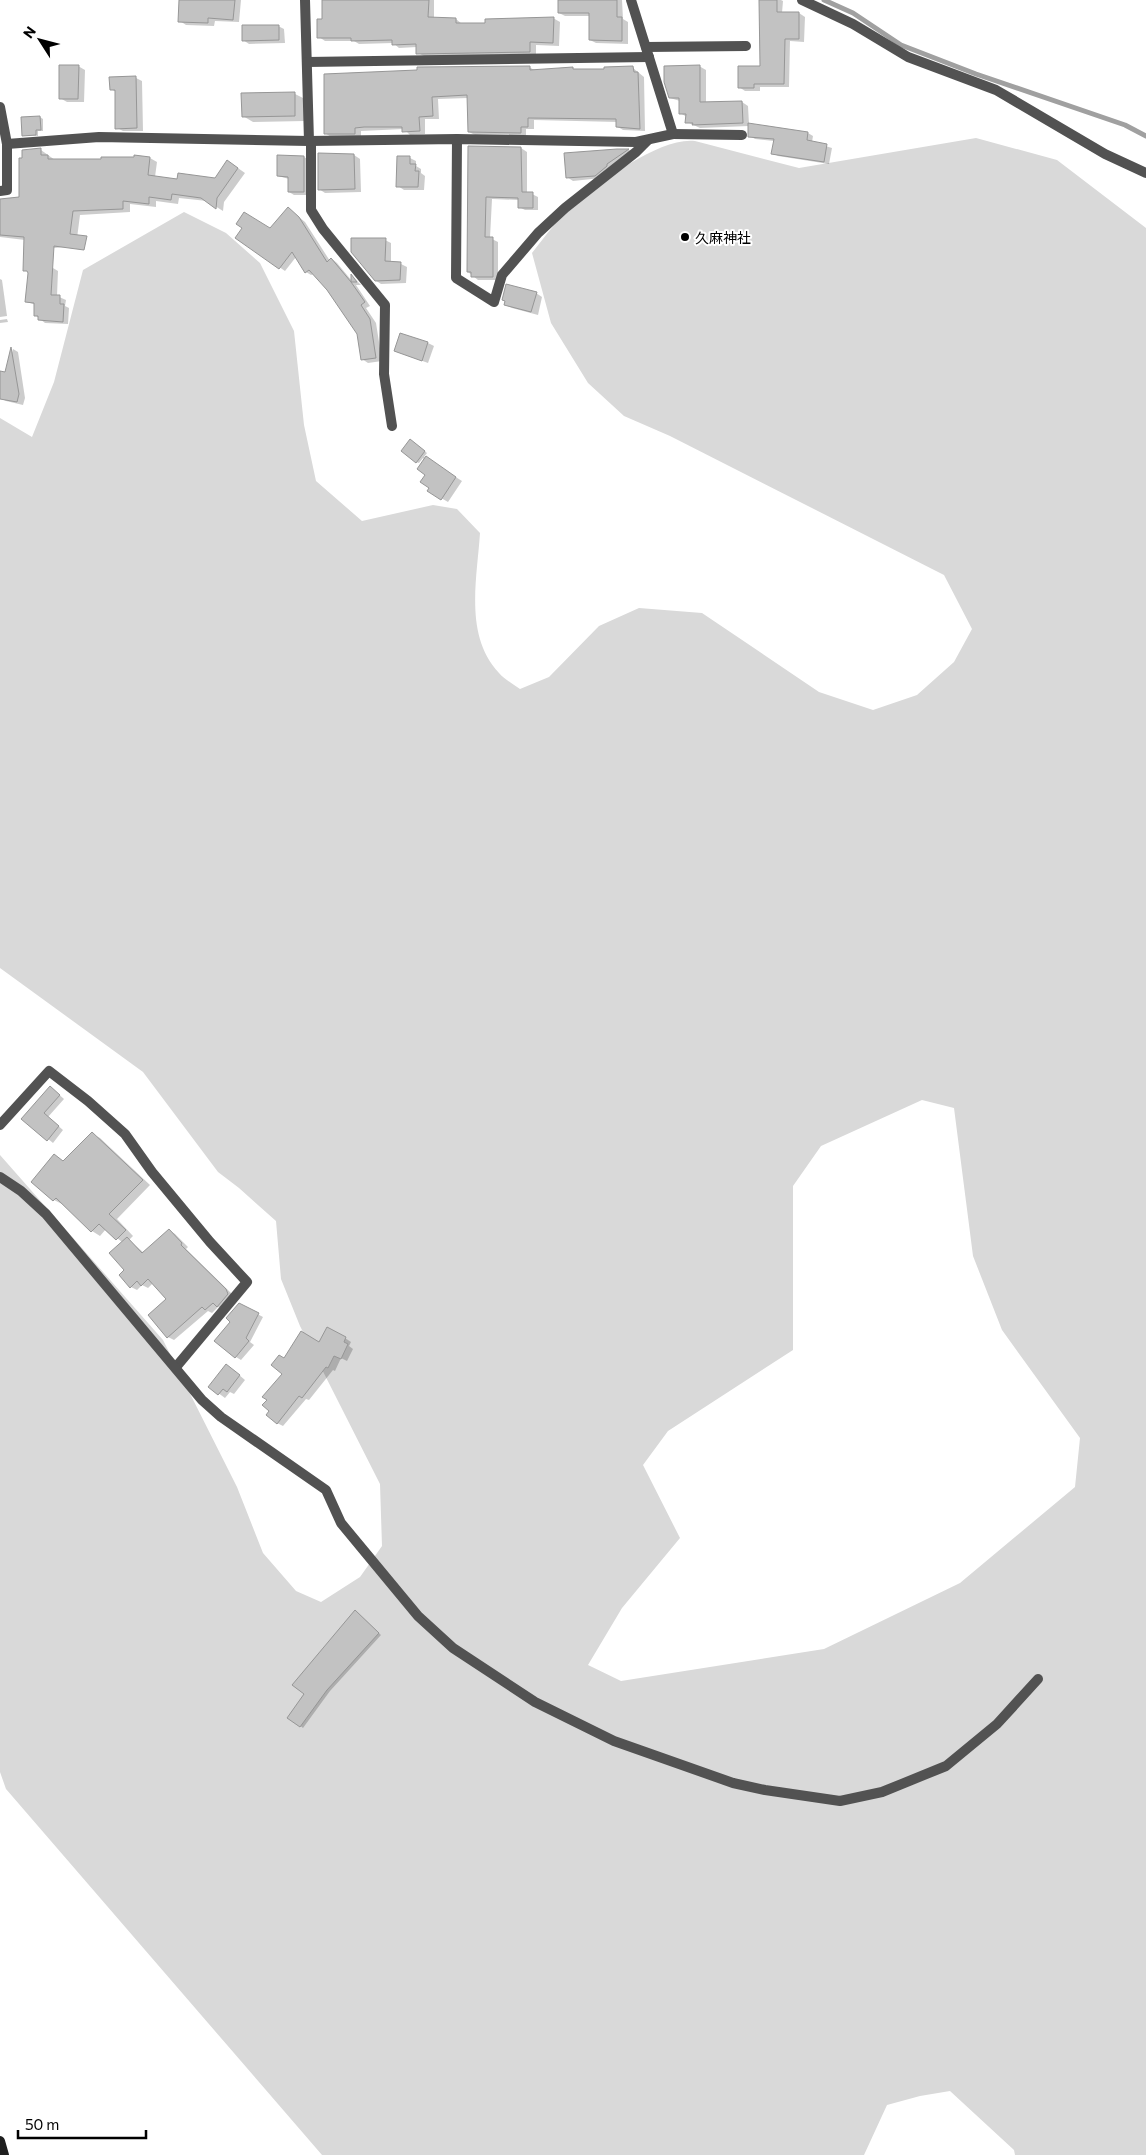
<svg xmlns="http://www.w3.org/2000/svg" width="1146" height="2155" viewBox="0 0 1146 2155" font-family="Commissioner,'Noto Sans JP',sans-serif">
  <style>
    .green { fill: #d9d9d9; fill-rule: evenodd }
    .shadow { fill: #0003 }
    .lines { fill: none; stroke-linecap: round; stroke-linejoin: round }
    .stream { stroke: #a0a0a0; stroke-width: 5 }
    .building { fill: #c2c2c2; stroke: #969696 }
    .street { stroke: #525252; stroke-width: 10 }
    .secondary { stroke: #1f1f1f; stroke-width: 10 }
    .poi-dot { fill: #000; stroke: #fff; stroke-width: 2 }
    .labels { text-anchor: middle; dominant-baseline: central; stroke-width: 4; stroke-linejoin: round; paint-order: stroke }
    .poi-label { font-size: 14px; fill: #000; stroke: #fff; text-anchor: start }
  </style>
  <rect width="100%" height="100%" fill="#fff"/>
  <path class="green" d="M976,138L1057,160L1146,228V2155H1015L1014,2150L950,2091L920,2096L887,2105L864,2155H322L6,1789L0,1772V1155L163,1340L237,1487L263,1553L296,1591L321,1602L360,1577L382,1546L380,1484L300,1326L281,1279L276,1221L239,1188L218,1172L143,1072L0,968V418L32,437L54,382L83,270L184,212L226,233L260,263L294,331L304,425L316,481L362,521L433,505L457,509L480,533C477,579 464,636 499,673C504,679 513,684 520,689L549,677L599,626L639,608L702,613L819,692L873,710L917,695L954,662L972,629L944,575L670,436L624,416L588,383L551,323L532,253C546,235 560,216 578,201C603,180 661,137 695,141L799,168ZM922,1100L954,1108L973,1256L1002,1330L1080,1438L1075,1487L960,1583L824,1649L621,1681L588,1665L622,1608L680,1538L643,1465L668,1431L793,1350V1186L821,1146Z"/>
  <g class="shadow">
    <polygon points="180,0 241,0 239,22 215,21 214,26 186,25 180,21"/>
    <polygon points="324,0 434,0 434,19 456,19 462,24 486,24 553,18 560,22 559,46 536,45 536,55 424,56 418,53 417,47 399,48 393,43 359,44 354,41 325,41 319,37 323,20"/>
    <polygon points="559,0 622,0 623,19 628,22 628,44 596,43 590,40 591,16 565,16 559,13"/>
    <polygon points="760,0 781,0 783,1 782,13 799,13 805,17 804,42 790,41 789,87 760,87 760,91 745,91 739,87 761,67"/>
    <polygon points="278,26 284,29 285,43 249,44 243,40"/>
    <polygon points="78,66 85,70 84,102 67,102 60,98"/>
    <polygon points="699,66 706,70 706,103 742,102 748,106 749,124 808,133 813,136 812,142 832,148 829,164 778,156 772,153 774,141 755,139 750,136 749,126 700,128 687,122 687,117 680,113 680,101 670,98"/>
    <polygon points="529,67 536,71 633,68 644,77 645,131 623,130 618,127 618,122 534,120 534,129 526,129 526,136 475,135 469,132 468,98 438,99 439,119 425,119 425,134 410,135 404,129 361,131 361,136 331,137 325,133 325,75"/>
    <polygon points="136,78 142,81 143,131 123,131 117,128 116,92 111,89"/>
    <polygon points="243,94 295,94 305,99 305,121 253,122 243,116"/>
    <polygon points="40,117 43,119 43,131 38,131 38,136 23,135"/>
    <polygon points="469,147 521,148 527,152 527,194 532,194 538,197 538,210 525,210 519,207 519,200 492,199 490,238 498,242 498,280 478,280 468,272"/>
    <polygon points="41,150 55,160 150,158 157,162 155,177 178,180 215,179 235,166 245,173 224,202 223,211 207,201 179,198 178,204 156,201 156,207 130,204 130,212 80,215 76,246 32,250 25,240 0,237 0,201 20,198"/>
    <polygon points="629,150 634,153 601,178 573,181 567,177 565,154"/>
    <polygon points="354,155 360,159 361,192 325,193 319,189"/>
    <polygon points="304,157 309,160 309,195 294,195 289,192 289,179 278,176"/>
    <polygon points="410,158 416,161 416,166 421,169 421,173 425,176 424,190 404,190 398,186"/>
    <polygon points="289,209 305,222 330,261 332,259 337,263 352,281 352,276 361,285 356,285 370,306 366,308 376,323 382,361 368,363 362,359 358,334 328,289 314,274 311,275 306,272 296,257 285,271 237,238 270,229"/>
    <polygon points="385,240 391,243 391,263 401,264 407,267 406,283 381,284 375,280"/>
    <polygon points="53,268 58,271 57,296 66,300 65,306 69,308 68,324 45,323 35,315 36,305 27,302"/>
    <polygon points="0,279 2,280 7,316 0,317"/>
    <polygon points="536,293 542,297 538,315 512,308 505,305"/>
    <polygon points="7,319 8,322 0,323 0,320"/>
    <polygon points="428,343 434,346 428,363 395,351"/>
    <polygon points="13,349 18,352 25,398 23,405 6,401 0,398 0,372 6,374"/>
    <polygon points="413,442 427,453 424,457 462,481 448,502 429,491 431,487 425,460 423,458 419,463 416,462"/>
    <polygon points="55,1091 64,1099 48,1117 63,1130 53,1143 23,1118"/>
    <polygon points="92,1134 100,1138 150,1185 117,1219 133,1236 129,1240 144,1253 169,1230 175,1234 188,1247 186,1249 232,1294 224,1310 218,1307 212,1313 208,1311 174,1340 168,1337 168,1299 153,1283 148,1288 142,1285 137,1290 131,1287 126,1270 122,1242 106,1229 100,1236 92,1231 63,1203 62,1204 54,1200 55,1156 64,1162"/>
    <polygon points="239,1304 263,1317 250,1342 254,1345 241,1360 236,1357 232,1322"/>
    <polygon points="345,1338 351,1342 349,1346 353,1349 347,1361 341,1358 335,1371 333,1370 309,1400 306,1399 283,1426 277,1423 285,1359 319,1344"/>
    <polygon points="232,1369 245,1380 234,1394 230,1392 225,1398 210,1387"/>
    <polygon points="358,1613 381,1635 330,1691 303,1728 289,1717"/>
  </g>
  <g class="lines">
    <polyline class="stream" points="824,0 853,13 901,45 976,74 1125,125 1146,136"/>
  </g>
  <g class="building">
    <polygon points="179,0 235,0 233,20 208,18 208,23 178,22"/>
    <polygon points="322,0 429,0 428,17 456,18 456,23 485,23 485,19 554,17 553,43 530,42 530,52 416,54 416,44 392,45 392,40 351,41 351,38 317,38 317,19 322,19"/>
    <polygon points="558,0 617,0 617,17 622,17 622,41 589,40 589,13 558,13"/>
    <polygon points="759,0 777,0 777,12 799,12 799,39 785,39 784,84 754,84 754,88 738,88 738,66 760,66"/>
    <polygon points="242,25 279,25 279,40 242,41"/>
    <polygon points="59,65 79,65 78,99 59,99"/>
    <polygon points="700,65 700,102 742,101 743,123 692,125 693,123 685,123 686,114 679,114 679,98 669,98 664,82 664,66"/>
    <polygon points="530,66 530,70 573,67 573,69 604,69 604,67 633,66 634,72 638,72 640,129 616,127 616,119 528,118 528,127 521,127 521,133 468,132 467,95 432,97 433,116 419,117 420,131 402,132 402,127 364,127 355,128 355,134 324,134 324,74 417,70 417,67"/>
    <polygon points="136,76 137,128 115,129 115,90 110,90 109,77"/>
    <polygon points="295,92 295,116 242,117 241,93"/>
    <polygon points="40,116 41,130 36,130 36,135 22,136 21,117"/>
    <polygon points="748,123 808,132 807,140 827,144 824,162 771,154 774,139 748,137"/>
    <polygon points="468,146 521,147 522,192 533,192 533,208 518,208 518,198 486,197 485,237 493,237 493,277 471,277 471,272 467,272"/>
    <polygon points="41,148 41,155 48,155 48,159 101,159 101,157 134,157 134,155 150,157 148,175 177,179 178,173 215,178 227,160 238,168 217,198 216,209 201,198 172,194 171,200 149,197 149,204 123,201 123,209 73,211 70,234 87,236 84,250 54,246 51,295 60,295 60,304 64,304 63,322 38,320 38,316 34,316 34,303 25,302 28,273 27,271 23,271 24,237 0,235 0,199 19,197 19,158 22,158 22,150"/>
    <polygon points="617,149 629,149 607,164 607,166 595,176 566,178 564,153"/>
    <polygon points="318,153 354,154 355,189 318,190"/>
    <polygon points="277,155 304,156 304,192 288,192 288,177 277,176"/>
    <polygon points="397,156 410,156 410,164 416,164 415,171 419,171 418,187 396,187"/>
    <polygon points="288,207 299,217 327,262 331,258 351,282 351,274 357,282 351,282 365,302 361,305 370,319 376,358 361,360 357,334 327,290 309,270 305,273 292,252 279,269 235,238 242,228 236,224 244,212 270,228"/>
    <polygon points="351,238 386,238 385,261 401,262 400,280 375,281 351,252"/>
    <polygon points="506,284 537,292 531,312 504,305 505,301 502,300"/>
    <polygon points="400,333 428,342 422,361 394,351"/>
    <polygon points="11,347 19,394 17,402 0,399 0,371 5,372"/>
    <polygon points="410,439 425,451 416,463 401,451"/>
    <polygon points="426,456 456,477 441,500 427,491 429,488 420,482 425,475 417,469"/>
    <polygon points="50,1086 60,1095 44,1113 59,1126 47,1141 21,1119"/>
    <polygon points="92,1132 143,1180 109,1214 126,1230 116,1240 99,1224 91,1232 56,1198 53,1201 31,1182 54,1154 63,1161"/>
    <polygon points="169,1229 182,1243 181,1245 226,1289 228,1294 217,1307 213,1303 205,1310 202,1307 167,1338 148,1315 166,1299 148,1279 141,1286 137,1281 130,1288 119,1275 124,1270 109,1253 127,1237 142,1253"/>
    <polygon points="239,1303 259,1313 246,1338 249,1341 235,1358 214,1341 230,1322 226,1318"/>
    <polygon points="327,1327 346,1337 344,1342 348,1344 341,1359 334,1356 328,1368 326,1367 302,1398 299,1396 277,1424 266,1415 269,1411 262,1405 267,1400 262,1397 282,1374 271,1365 279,1355 284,1358 301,1331 319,1342"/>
    <polygon points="226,1364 240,1375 227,1392 223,1389 218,1395 208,1387"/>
    <polygon points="355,1610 379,1633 327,1690 300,1727 287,1718 304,1694 292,1685"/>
  </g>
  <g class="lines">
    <g class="street">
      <polyline points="305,0 309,141"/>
      <polyline points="802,0 853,24 908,57 996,90 1105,154 1146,173"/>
      <polyline points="646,47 746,46"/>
      <polyline points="307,62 649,57"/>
      <polyline points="0,107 7,144 7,190 0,191"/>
      <polyline points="673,134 742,135"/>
      <polyline points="457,139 456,278 494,302 502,275 538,233 565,208 636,152 648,140"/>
      <polyline points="311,141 311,210 323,229 385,305 384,374 392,426"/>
      <polyline points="7,144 99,137 309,141 457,139 636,142 673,134 631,0"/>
      <polyline points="0,1125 49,1071 88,1101 125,1134 152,1172 210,1242 247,1282 176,1367"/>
      <polyline points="0,1177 21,1191 46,1214 202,1400 221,1417 326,1490 341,1523 418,1616 453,1648 535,1702 614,1741 733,1783 765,1790 840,1801 882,1792 946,1766 997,1724 1038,1679"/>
    </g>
    <polyline class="secondary" points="0,2141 4,2155"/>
  </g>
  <circle class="poi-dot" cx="685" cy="237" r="5"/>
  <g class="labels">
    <g class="poi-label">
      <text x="695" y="237">久麻神社</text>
    </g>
  </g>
  <g transform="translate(40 40) rotate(306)" stroke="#ffffff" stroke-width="4" paint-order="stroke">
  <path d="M0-4L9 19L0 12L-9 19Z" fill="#000000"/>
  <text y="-8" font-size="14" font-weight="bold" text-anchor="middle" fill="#000000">N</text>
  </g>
  <path d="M18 2130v8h128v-8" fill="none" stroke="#000000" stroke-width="2.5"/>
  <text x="25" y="2130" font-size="15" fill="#000000" stroke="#ffffff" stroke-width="4" paint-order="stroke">50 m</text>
</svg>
